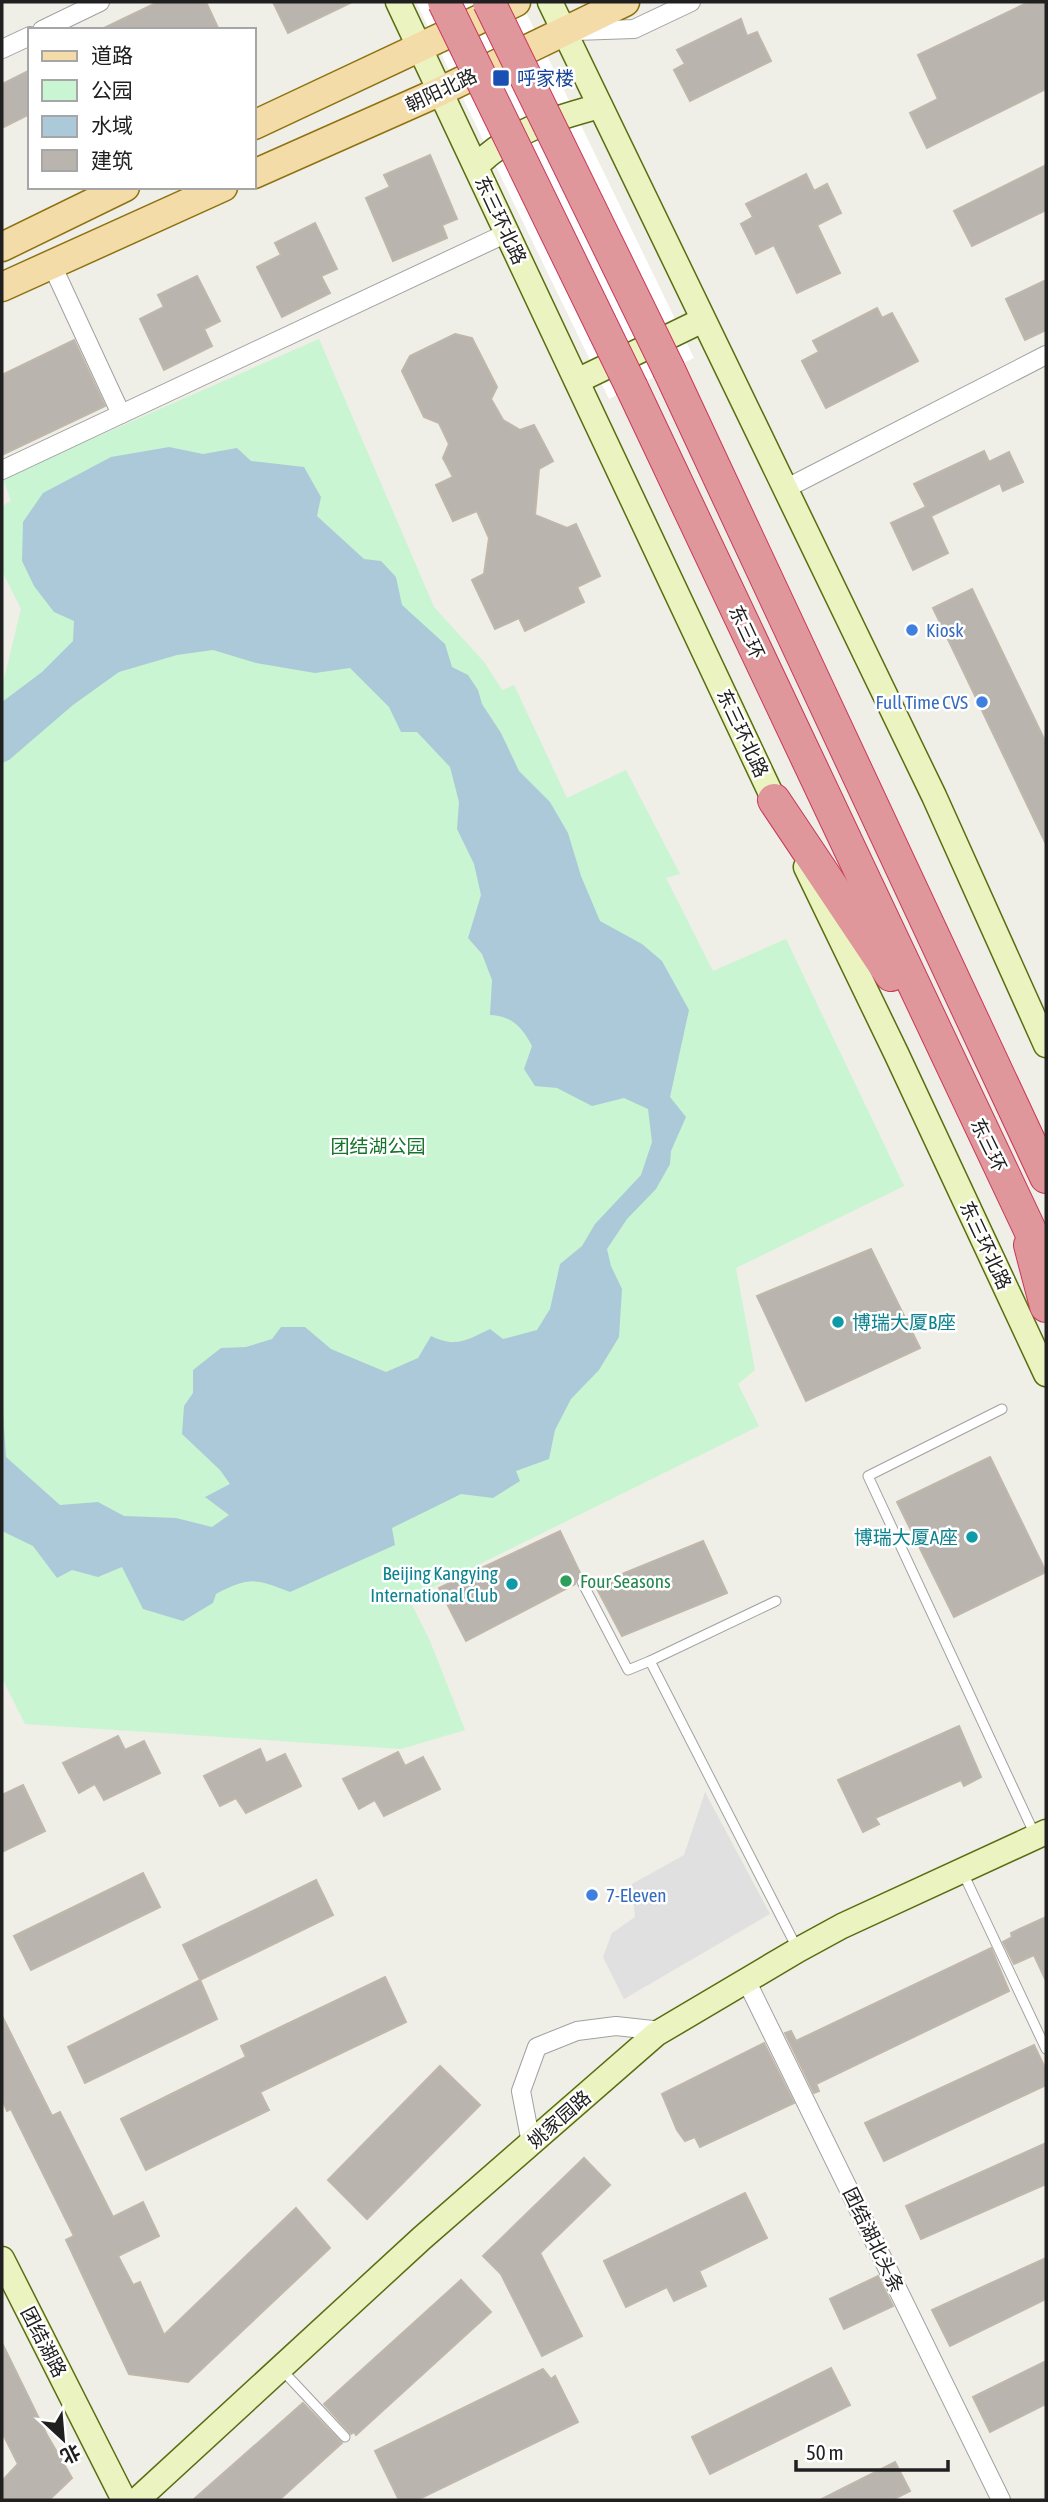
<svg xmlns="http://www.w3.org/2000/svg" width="1048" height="2502" viewBox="0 0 1048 2502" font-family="'Asap Condensed','Noto Sans SC',sans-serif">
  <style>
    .park { fill: #c9f5d2 }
    .parking { fill: #e0e0e0 }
    .water { fill: #acc9d9 }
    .pier { fill: #fff }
    .building { fill: #b9b4ad; stroke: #c0b7ab; stroke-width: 2 }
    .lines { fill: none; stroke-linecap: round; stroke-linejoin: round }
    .lane-casing { stroke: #a1a1a1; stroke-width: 11 }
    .street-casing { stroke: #a1a1a1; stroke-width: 20 }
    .secondary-casing { stroke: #586e10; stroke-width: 27 }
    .primary-casing { stroke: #8d720f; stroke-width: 31 }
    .highway-casing { stroke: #ca3758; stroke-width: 34 }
    .lane { stroke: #fff; stroke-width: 9 }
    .street { stroke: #fff; stroke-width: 18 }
    .secondary { stroke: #ebf4c1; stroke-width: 24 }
    .primary { stroke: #f3dca8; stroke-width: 28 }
    .highway { stroke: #df979b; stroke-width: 32 }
    .highway-bridge-casing { stroke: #ca3758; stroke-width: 34; stroke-linecap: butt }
    .highway-bridge { stroke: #df979b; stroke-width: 32 }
    .transit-dot { fill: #1a4fb4; stroke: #fff; stroke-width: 2.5 }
    .shop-dot { fill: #3f7fe0; stroke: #fff; stroke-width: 2.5 }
    .culture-dot { fill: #0f9aa8; stroke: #fff; stroke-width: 2.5 }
    .leisure-dot { fill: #2e9e5b; stroke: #fff; stroke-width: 2.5 }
    .labels { text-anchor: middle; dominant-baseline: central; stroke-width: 5; stroke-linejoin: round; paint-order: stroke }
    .transit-label { font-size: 19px; fill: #164399; stroke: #fff; text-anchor: start }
    .street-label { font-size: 19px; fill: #202020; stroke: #fff }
    .shop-label { font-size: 19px; fill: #366cbe; stroke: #fff; text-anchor: start }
    .park-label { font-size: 19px; fill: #16752a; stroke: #fff }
    .culture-label { font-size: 19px; fill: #0d838f; stroke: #fff; text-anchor: end }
    .leisure-label { font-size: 19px; fill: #27864d; stroke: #fff; text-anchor: start }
  </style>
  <rect width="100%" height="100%" fill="#efeee7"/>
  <polygon class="park" points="319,339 434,607 485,663 502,690 514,685 567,798 626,770 680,874 666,878 713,971 786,939 904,1186 736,1268 755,1370 738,1384 759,1426 409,1599 430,1641 465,1730 401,1749 25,1724 2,1678 2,680 4,679 21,609 2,571 2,506 11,501 3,478"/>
  <polygon class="parking" points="705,1792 770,1914 624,1999 603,1957 612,1933 635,1917 632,1884 684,1855"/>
  <path class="water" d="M169,447L203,454L237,448L251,461L304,467L321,497L317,516L364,559L381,561L396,577L402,605L445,644L452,667L468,675L478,690L482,704L501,733L519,771L550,802L568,833L581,876L600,921L642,944L662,961L689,1010L670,1097L686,1117L671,1151L670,1164L656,1189L627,1219L607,1249L611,1266L622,1289L619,1337L599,1370L571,1399L555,1430L549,1459L516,1471L520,1481L493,1498L461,1494L392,1528L395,1545L290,1592C256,1578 249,1577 216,1594L213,1603L183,1621L143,1609L122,1567L98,1577L72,1570L57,1578L33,1546L2,1531V1396L6,1457L60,1505L98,1502L124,1516L176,1518L212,1527L229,1515L205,1497L230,1484L220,1470L182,1434L184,1406L193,1393V1370L221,1348L246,1347L272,1339L281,1327H305L331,1349L386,1372L418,1358L431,1336C456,1348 467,1340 490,1329L503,1339L537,1330L550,1309L560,1264L582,1246L595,1224L641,1175L652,1142L648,1109L624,1098L592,1106L557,1088L535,1086L524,1069L532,1046C522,1027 512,1016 490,1015L492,980L482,954L468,938L481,895L474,864L457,829L459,802L450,767L417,732H401L389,707L350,668L315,673L256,663L213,650L177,655L119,672L73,705L9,760L2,763V702L42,672L73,641L74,621L54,612L34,586L22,561L23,522L43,493L111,457Z"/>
  <polygon class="pier" points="416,2 521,2 694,358 609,399"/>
  <g class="building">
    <polygon points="158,2 206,2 219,30 100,30"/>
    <polygon points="273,2 352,2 288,33"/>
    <polygon points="1029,2 1046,2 1046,89 927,148 910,113 938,99 918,55"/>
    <polygon points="741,19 747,36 757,32 771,61 690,101 674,70 685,64 677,50"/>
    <polygon points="30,70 30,114 2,128 2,84"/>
    <polygon points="430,155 457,219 442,225 447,238 393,261 366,198 390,187 384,175"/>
    <polygon points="1046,165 1046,210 972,246 954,211"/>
    <polygon points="806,174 814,191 827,184 841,213 817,225 840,273 797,293 774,245 756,254 741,224 753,217 746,204"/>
    <polygon points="315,223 337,269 321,276 330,293 282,317 257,267 281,255 275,243"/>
    <polygon points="197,276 220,321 204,329 212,346 164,370 140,319 164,307 158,295"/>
    <polygon points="1046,280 1046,330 1025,340 1006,299"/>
    <polygon points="877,308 882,318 892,313 918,361 826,408 802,361 819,352 813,341"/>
    <polygon points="455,334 472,338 497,387 491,399 503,420 520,430 534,425 553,461 539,469 535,515 567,528 576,524 600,576 577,587 584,602 525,631 519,618 495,629 472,580 484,574 489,538 477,511 453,521 436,485 453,477 443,458 449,444 439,423 424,417 402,371 410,356"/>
    <polygon points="74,340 105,406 2,455 2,375"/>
    <polygon points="984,451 989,462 1009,452 1023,482 1003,491 1000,483 931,516 948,553 913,570 891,523 926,507 914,484"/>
    <polygon points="972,589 1046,743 1046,844 933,608"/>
    <polygon points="871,1249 920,1348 806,1401 757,1296"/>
    <polygon points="990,1457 1046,1572 954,1617 897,1502"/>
    <polygon points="560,1531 581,1575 577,1578 575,1584 466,1641 439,1588"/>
    <polygon points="703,1541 727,1593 622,1636 595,1585"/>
    <polygon points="959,1726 981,1777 964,1786 961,1780 875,1818 879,1824 863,1832 838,1780"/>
    <polygon points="118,1736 125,1750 144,1741 160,1773 104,1800 95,1784 79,1793 63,1763"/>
    <polygon points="260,1749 266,1763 285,1754 301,1786 246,1813 236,1798 220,1806 204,1776"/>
    <polygon points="398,1752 405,1766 423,1757 440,1789 384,1816 375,1800 359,1809 343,1779"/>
    <polygon points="23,1785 45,1831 2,1852 2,1795"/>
    <polygon points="143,1873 160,1907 31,1970 14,1936"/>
    <polygon points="316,1880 333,1915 200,1980 183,1945"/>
    <polygon points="1046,1917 1046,1981 1034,1955 1014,1964 1003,1942 1012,1937 1011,1933"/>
    <polygon points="991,1948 1009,1991 816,2084 819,2091 814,2093 785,2033 791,2031 796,2041"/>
    <polygon points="385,1977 406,2022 260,2092 269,2110 146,2170 121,2119 246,2057 241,2046"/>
    <polygon points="200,1980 217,2019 85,2083 68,2047"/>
    <polygon points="2,2016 52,2116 60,2112 113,2217 143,2202 159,2236 118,2256 133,2285 140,2282 164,2335 296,2208 330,2248 188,2382 129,2374 66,2240 74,2236 11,2109 7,2111 2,2099"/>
    <polygon points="764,2043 794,2103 700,2147 695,2137 685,2141 677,2130 662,2094"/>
    <polygon points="1034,2045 1046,2070 1046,2085 884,2161 865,2123"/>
    <polygon points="440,2066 480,2105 367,2219 328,2180"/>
    <polygon points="1046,2143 1046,2184 921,2239 906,2206"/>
    <polygon points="584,2158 610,2185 540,2253 582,2336 542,2356 501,2274 483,2256"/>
    <polygon points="745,2193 767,2238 699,2271 706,2286 674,2301 667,2287 626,2307 604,2261"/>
    <polygon points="1046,2258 1046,2299 950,2346 932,2310"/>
    <polygon points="878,2276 893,2306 844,2329 830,2299"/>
    <polygon points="461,2280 491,2312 356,2435 354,2432 351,2434 324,2404"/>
    <polygon points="2,2343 47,2435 72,2478 49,2500 2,2500 2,2481 18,2464 2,2432"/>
    <polygon points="1046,2361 1046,2404 990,2432 973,2397"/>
    <polygon points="831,2368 850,2405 710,2474 692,2437"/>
    <polygon points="543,2369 551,2379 555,2376 578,2422 417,2500 399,2500 375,2451"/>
    <polygon points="303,2403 342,2443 279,2500 193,2500"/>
    <polygon points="895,2462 910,2491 892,2500 820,2500"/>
  </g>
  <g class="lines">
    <g class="lane-casing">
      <g id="lane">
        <polyline points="1002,1409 868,1476 1035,1835"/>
        <polyline points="582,1582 628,1670 650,1661"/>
        <polyline points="776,1601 650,1661 797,1948"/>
        <polyline points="963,1873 1046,2049"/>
        <polyline points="282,2370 345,2437"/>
      </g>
    </g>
    <g class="street-casing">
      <g id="street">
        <polyline points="42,30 100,2"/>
        <polyline points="575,31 634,29 691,2"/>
        <polyline points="2,49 30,36"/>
        <polyline points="51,263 121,414"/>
        <polyline points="2,470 507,233"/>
        <polyline points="785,489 1046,355"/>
        <polyline points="746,1980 1001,2500"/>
        <polyline points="531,2143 521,2091 537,2047 577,2031 616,2026 662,2031"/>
      </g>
    </g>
    <g class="secondary-casing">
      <g id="secondary">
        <polyline points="398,2 781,815"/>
        <polyline points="550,2 934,796 1046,1045"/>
        <path d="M476,166C513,130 552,119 600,106"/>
        <polyline points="577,381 703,320"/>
        <polyline points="806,867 896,1053 1046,1374"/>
        <polyline points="2,2259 124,2500"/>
        <polyline points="137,2500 422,2238 656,2034 798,1950 842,1926 1046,1832"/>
      </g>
    </g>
    <g class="primary-casing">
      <g id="primary">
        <polyline points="254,125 516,2"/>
        <polyline points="254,174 441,91 625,2"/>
        <polyline points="2,247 125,187"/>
        <polyline points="2,287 223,187"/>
      </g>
    </g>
    <g class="highway-casing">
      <g id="highway">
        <polyline points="669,370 1046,1177"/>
        <polyline points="632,388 1046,1264"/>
        <polyline points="774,800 891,975"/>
        <polyline points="1030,1245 1046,1306"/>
      </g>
    </g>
    <use href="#lane" class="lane"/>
    <use href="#street" class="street"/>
    <use href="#secondary" class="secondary"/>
    <use href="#primary" class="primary"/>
    <use href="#highway" class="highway"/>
    <g class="highway-bridge-casing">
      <g id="highway-bridge">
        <polyline points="444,2 632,388"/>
        <polyline points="489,2 669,370"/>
      </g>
    </g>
    <use href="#highway-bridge" class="highway-bridge"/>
  </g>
  <rect class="transit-dot" x="492" y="69" width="18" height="18" rx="3.5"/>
  <g class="shop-dot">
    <circle cx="912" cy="630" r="7"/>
    <circle cx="982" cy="702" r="7"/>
    <circle cx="592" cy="1895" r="7"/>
  </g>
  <g class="culture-dot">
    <circle cx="838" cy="1322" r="7"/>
    <circle cx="972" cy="1537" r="7"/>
    <circle cx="512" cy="1584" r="7"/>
  </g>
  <circle class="leisure-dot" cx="566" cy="1581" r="7"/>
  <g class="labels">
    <g class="transit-label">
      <text x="517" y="78">呼家楼</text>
    </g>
    <g class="street-label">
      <text transform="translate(441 90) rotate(-25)">朝阳北路</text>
      <text transform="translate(501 220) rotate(65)">东三环北路</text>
      <text transform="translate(747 632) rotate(65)">东三环</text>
      <text transform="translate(743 733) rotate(65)">东三环北路</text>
      <text transform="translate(989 1145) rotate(64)">东三环</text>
      <text transform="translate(986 1245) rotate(65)">东三环北路</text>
      <text transform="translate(559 2119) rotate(-41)">姚家园路</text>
      <text transform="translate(874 2240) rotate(64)">团结湖北头条</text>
      <text transform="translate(44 2342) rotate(63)">团结湖路</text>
    </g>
    <g class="shop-label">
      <text x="926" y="630">Kiosk</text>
      <text x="968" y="702" text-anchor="end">Full Time CVS</text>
      <text x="606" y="1895">7-Eleven</text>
    </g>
    <g class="park-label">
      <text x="378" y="1146">团结湖公园</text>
    </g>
    <g class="culture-label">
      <text x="852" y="1322" text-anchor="start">博瑞大厦B座</text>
      <text x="958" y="1537">博瑞大厦A座</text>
      <text x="498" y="1573">Beijing Kangying<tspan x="498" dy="22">International Club</tspan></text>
    </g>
    <g class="leisure-label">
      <text x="580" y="1581">Four Seasons</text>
    </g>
  </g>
  <rect width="1048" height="2502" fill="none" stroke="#202020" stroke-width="7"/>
  <rect x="28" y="28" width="228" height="161" fill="#ffffff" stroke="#a6a6a6" stroke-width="2"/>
  <rect x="42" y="51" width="35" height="10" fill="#f3dca8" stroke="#a6a6a6" stroke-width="2"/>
  <text x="91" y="63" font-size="21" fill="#202020">道路</text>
  <rect x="42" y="80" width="35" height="21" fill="#c9f5d2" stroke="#a6a6a6" stroke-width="2"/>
  <text x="91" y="98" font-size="21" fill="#202020">公园</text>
  <rect x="42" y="116" width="35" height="21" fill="#acc9d9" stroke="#a6a6a6" stroke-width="2"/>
  <text x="91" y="133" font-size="21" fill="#202020">水域</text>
  <rect x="42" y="150" width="35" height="21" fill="#b9b4ad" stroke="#a6a6a6" stroke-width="2"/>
  <text x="91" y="168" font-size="21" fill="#202020">建筑</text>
  <g transform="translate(63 2439) rotate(154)" stroke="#ffffff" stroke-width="5" paint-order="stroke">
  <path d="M0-5L12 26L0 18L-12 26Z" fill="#202020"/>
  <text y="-10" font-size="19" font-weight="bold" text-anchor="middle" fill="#202020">北</text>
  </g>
  <path d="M796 2460v10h152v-10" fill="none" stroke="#202020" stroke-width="3.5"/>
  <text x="806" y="2460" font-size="21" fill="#202020" stroke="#ffffff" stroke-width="5" paint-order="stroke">50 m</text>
</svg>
